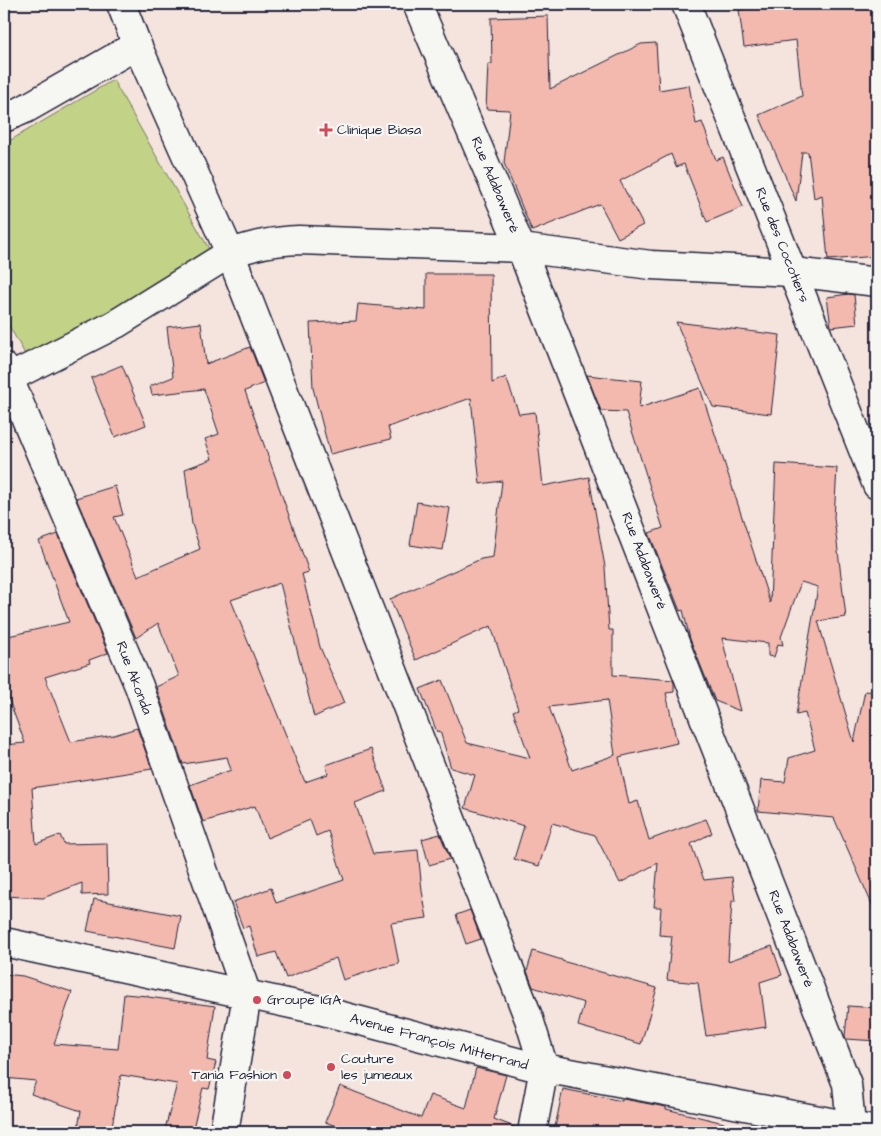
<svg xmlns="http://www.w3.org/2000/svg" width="881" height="1136" viewBox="0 0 881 1136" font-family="'Architects Daughter',sans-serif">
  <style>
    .green { fill: #c2d286; stroke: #727a60 }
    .building { fill: #f4b9ae; stroke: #22223b; fill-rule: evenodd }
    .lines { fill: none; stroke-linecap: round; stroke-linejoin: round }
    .minor-casing { stroke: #22223b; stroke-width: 31 }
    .highway-casing { stroke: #22223b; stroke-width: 31 }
    .minor { stroke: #f6f6f2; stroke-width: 28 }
    .highway { stroke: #f6f6f2; stroke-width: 28 }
    .poi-dot { fill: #d1495b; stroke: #f6f6f2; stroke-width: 2 }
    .labels { text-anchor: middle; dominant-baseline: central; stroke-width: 4.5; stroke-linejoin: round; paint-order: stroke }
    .poi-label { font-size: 14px; fill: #22223b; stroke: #f6f6f2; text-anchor: start }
    .street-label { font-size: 14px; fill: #22223b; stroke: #f6f6f2 }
  </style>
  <rect width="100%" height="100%" fill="#f5e4de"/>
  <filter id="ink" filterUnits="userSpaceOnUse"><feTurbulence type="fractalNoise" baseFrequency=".02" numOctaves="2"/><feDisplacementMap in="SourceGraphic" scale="10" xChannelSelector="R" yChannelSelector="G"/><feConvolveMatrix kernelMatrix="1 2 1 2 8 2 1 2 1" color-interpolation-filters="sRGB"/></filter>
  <g filter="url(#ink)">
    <polygon class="green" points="113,80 212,254 29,361 4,317 4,144"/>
    <g class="building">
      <polygon points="786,4 877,4 877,256 828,260 822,195 814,198 808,152 802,152 796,201 759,115 802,96 796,40 744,47 739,10"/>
      <polygon points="548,16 550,89 641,44 656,43 659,90 689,85 696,124 702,122 716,160 723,157 743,207 707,222 684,164 676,167 671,154 620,181 643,225 618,238 600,204 532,231 504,163 510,110 486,109 488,64 492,64 491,18"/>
      <path d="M426,274H491L492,383L506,377L519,414L535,412L543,486L589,477L605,567L609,630H613V675L673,680L674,683V692L666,693L677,743L619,757L629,804L638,801L649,840L706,819L712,833L691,844L704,880L732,877L735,901H732L728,961L772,946L782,975L760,982L766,1027L706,1036L698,983L667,980L672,936L659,935L661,907H654L658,863L620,883L595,835L552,823L539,866L514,859L524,826L465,808L475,775L451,768L440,731L437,732L420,689L442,680L467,743L530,758L513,711L518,709L491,626L416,660L390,599L481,559L493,557L502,481L480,484L471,398L388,427L391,439L330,454L313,388L310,323L356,321L358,304L426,310ZM607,700L615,755L572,770L549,707Z"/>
      <polygon points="849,294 854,295 857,324 831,327 827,297"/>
      <polygon points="676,322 780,335 771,414 713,407"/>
      <polygon points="201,323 206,364 250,347 264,383 245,391 309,572 302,574 320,647 344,703 314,717 280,583 231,600 305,782 328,774 326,765 371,749 386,791 355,803 373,854 418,850 422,891 427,918 391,923 399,964 383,967 343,980 336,958 286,978 276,952 258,957 249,926 243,928 233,902 271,888 276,903 344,880 328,831 316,836 310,820 267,838 255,806 203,822 190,785 231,770 227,757 183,764 156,687 179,676 158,623 136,638 76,498 115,486 123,515 114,517 138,576 200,549 192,524 185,469 212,459 205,439 219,434 204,389 152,395 150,386 173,377 167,327"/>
      <polygon points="122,365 146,425 115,437 91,378"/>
      <polygon points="587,375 642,381 639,408 700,388 770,603 776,464 837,468 834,518 846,617 818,621 854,742 865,691 876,692 877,771 877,916 834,818 758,811 761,780 785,782 789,758 815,750 805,713 796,715 818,587 801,582 781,637 783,645 778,644 774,657 768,656 768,643 722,638 740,711 715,701 690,639 683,610 680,611 649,533 663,528 626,412 601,411"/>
      <polygon points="417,502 450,508 443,550 410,545"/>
      <polygon points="58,534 108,653 89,660 90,663 45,677 71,742 114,735 137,728 152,769 32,788 36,844 60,835 64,844 107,843 108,894 82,895 82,883 43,898 4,896 4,745 25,743 4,687 4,637 69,622 39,541"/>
      <polygon points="440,834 450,859 429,865 422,839"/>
      <polygon points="94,899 181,916 175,948 87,931"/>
      <polygon points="470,910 481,939 466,944 456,915"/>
      <polygon points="533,951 562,960 562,961 657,988 641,1044 578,1026 584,1003 533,987 527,971"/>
      <polygon points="4,974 23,976 72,992 54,1044 118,1049 124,994 148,996 148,997 215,1006 207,1060 216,1062 209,1089 203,1088 192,1132 178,1132 165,1129 177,1084 121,1075 111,1132 77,1132 81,1111 31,1094 36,1081 4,1078"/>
      <polygon points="848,1006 877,1008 877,1041 846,1039 845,1036"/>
      <polygon points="476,1068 506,1075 494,1119 517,1128 517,1132 352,1132 325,1122 340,1086 421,1118 430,1095 466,1108"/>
      <polygon points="563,1089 622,1101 623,1099 666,1107 666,1109 724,1123 723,1132 554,1132"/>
    </g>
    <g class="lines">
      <g class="minor-casing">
        <g id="minor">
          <polyline points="121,4 137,45"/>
          <polyline points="417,4 521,248 847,1084 851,1125 847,1132"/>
          <polyline points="686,4 877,485"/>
          <polyline points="4,118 25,109 137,45 230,253 116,324 9,378"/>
          <polyline points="4,367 139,686 247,995 224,1132"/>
          <path d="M532,1132L544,1068L529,1019L230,253C256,245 272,241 299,240L521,248L651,265L793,272L877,282"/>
        </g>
      </g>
      <g class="highway-casing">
        <polyline id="highway" points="4,942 319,1010 528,1065 877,1131"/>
      </g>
      <use href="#minor" class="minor"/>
      <use href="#highway" class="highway"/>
    </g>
  </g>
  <g class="poi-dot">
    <path d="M323.5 122.5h5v5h5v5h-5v5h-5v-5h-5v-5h5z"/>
    <circle cx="257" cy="1000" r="5"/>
    <circle cx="331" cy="1067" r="5"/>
    <circle cx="287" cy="1075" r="5"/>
  </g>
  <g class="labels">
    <g class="poi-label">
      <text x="337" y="130">Clinique Biasa</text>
      <text x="267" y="1000">Groupe IGA</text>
      <text x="341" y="1059">Couture<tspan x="341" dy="16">les jumeaux</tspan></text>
      <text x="277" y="1075" text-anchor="end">Tania Fashion</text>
    </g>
    <g class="street-label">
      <text transform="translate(495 185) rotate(67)">Rue Adabaweré</text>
      <text transform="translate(782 245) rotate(68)">Rue des Cocotiers</text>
      <text transform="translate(644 561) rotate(69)">Rue Adabaweré</text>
      <text transform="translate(134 678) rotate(69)">Rue Akonda</text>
      <text transform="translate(791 939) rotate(69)">Rue Adabaweré</text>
      <text transform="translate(439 1042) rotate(15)">Avenue François Mitterrand</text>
    </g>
  </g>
  <rect width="881" height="1136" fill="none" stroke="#f6f6f2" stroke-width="20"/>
  <rect x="10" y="10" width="861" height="1116" fill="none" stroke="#22223b" stroke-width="2" filter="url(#ink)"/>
</svg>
